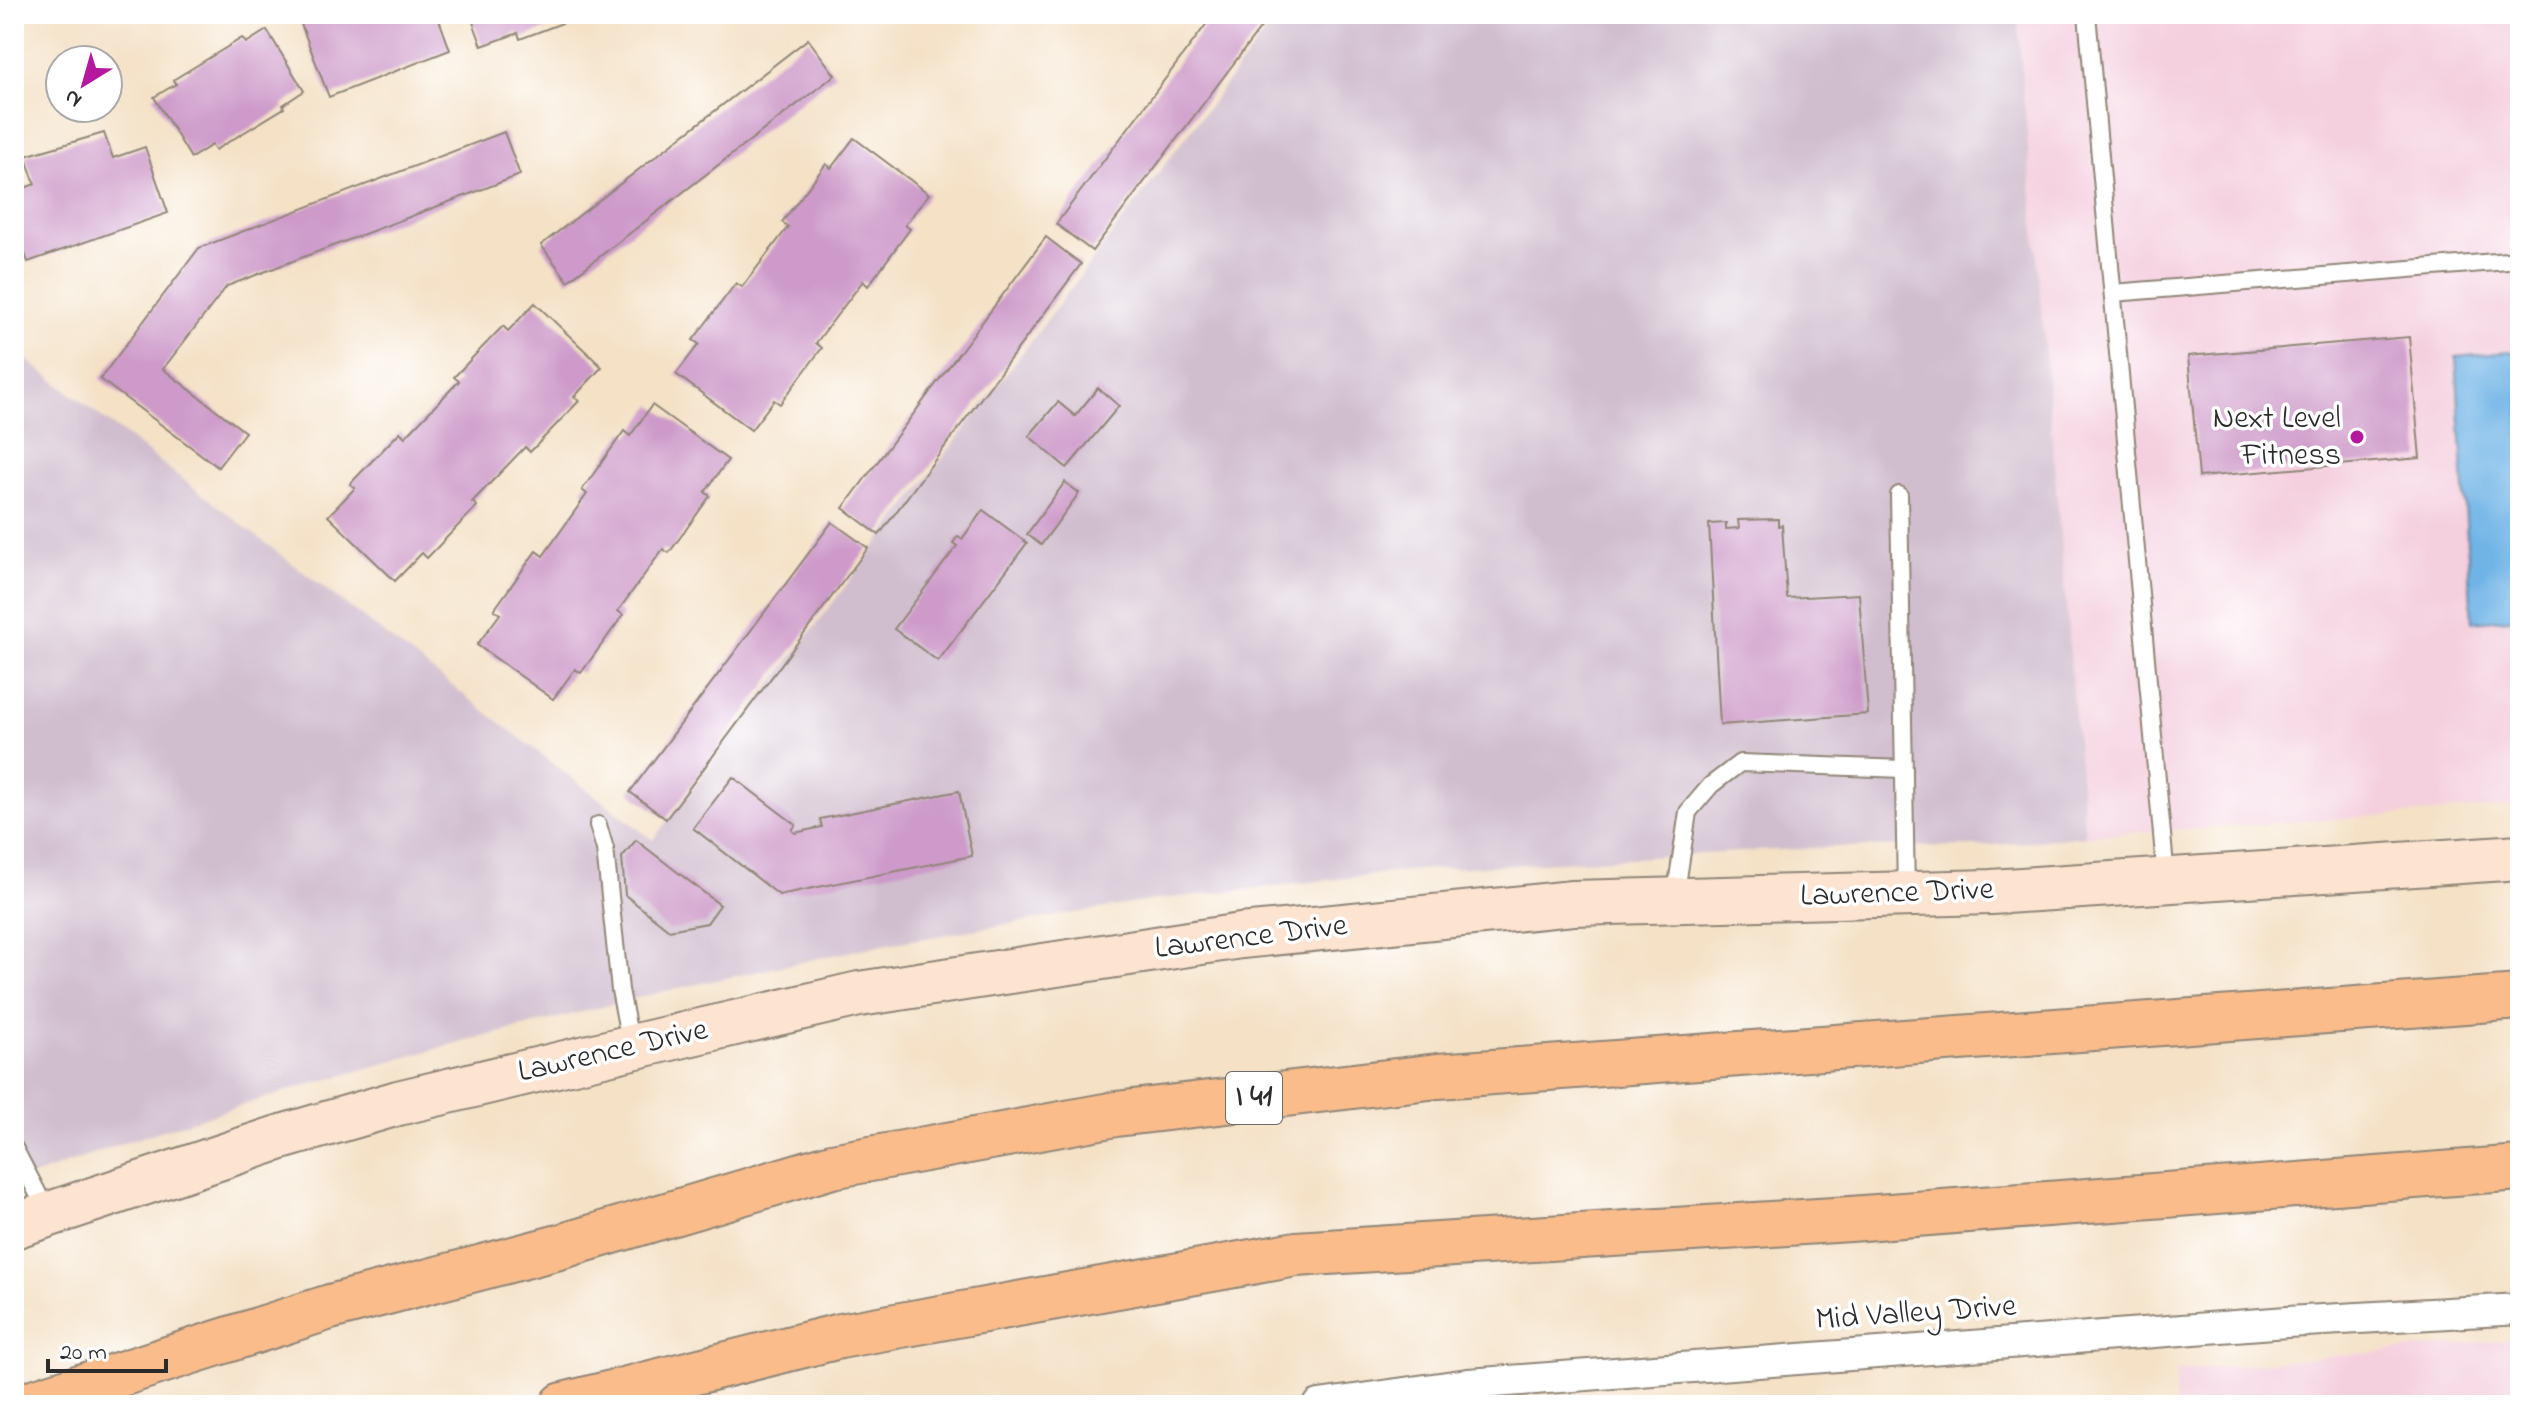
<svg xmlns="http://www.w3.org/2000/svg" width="2534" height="1419" viewBox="0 0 2534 1419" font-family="'Indie Flower',sans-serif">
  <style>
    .built { fill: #f4cfde }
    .industrial { fill: #d0bdce }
    .water { fill: #70b4e6; stroke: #4e7088; stroke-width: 2 }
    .building { fill: #cd9ac9 }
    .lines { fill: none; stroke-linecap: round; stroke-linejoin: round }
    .service-casing { stroke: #908678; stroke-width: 20 }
    .minor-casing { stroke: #908678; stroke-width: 34 }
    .secondary-casing { stroke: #908678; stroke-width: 48 }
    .motorway-casing { stroke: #908678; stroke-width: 48 }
    .service { stroke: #fff; stroke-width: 16 }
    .minor { stroke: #fff; stroke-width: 30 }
    .secondary { stroke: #fde4d1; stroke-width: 44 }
    .motorway { stroke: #fabc8b; stroke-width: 44 }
    .poi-dot { fill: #b5179e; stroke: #fff; stroke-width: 3 }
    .labels { text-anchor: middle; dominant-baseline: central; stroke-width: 7; stroke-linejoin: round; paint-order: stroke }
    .shield { fill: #fff; stroke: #6b6b6b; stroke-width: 2 }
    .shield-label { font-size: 30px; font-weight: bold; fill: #2b2b2b }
    .poi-label { font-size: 32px; fill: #2b2b2b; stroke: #fff; text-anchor: end }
    .street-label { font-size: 32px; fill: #2b2b2b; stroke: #fff }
  </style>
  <rect width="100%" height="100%" fill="#fff"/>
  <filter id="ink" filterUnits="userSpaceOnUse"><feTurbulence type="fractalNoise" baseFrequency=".0125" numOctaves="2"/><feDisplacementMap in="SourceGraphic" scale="16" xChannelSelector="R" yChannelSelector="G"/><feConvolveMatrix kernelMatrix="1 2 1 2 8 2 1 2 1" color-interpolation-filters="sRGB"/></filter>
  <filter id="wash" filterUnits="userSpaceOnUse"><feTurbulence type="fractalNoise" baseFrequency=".006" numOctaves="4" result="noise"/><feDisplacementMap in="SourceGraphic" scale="32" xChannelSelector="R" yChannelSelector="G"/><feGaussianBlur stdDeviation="1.8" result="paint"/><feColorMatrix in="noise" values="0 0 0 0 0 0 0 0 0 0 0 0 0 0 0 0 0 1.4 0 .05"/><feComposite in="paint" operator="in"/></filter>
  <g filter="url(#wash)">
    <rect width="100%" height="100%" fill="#f4e1c6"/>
    <g class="built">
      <polygon points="2017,14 2520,14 2520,806 2085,836"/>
      <polygon points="2520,1339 2520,1405 2175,1405 2176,1371"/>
    </g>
    <polygon class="industrial" points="1279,14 2017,14 2085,836 1985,846 1831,847 1415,870 1154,900 876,946 665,991 439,1048 287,1091 126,1142 14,1183 14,350 653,840"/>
    <polygon class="water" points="2520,351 2520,618 2472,622 2456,357"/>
    <g id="blocks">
      <g class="building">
        <polygon points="320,14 437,14 450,50 329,97 301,24"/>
        <polygon points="470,14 586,14 520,39 518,33 482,46"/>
        <polygon points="1214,14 1271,14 1092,251 1056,224"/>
        <polygon points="267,30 304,91 283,105 284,108 215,150 212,145 191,158 154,97 176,84 173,80 242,38 246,43"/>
        <polygon points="808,39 835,75 568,281 541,245"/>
        <polygon points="504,132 520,175 227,286 163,369 245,432 218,467 100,379 199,248"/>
        <polygon points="104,133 113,158 145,147 168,213 28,262 14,223 14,192 35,184 25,156"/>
        <polygon points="854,138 929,194 905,225 910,229 868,286 863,281 816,343 822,348 780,404 774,400 751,430 676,374 699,344 693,340 736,283 742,287 788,227 782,222 826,164 831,168"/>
        <polygon points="1046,237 1081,264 879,535 843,508"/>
        <polygon points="535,303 602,367 574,397 579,401 530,452 525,447 472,502 477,506 427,558 422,553 395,581 328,516 355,488 350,484 371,462 400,432 405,437 459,381 454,377 475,355 503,326 508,331"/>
        <polygon points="2409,337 2420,458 2199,477 2188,356"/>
        <polygon points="1098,388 1119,406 1067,468 1029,436 1058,402 1075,416"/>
        <polygon points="652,405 728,460 705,492 710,496 669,553 663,549 618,611 623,615 605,640 581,673 575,669 553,699 477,645 500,614 494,610 536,551 543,556 587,494 582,490 624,431 630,436"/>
        <polygon points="1065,482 1079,493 1041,545 1027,534"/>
        <polygon points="983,510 1027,543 938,661 894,629 957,546 953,543 958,536 962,539"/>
        <polygon points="1778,519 1778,526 1782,525 1787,598 1859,594 1868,714 1720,725 1709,524 1726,523 1726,529 1739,528 1738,520"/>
        <polygon points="832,522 868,548 666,819 630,792"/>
        <polygon points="733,777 796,825 792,830 795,833 822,827 820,819 959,791 972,856 779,895 693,828"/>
        <polygon points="636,840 720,905 707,923 669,930 625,895 622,857"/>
      </g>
    </g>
  </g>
  <g filter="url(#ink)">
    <use href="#blocks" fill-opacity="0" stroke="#908678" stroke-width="2"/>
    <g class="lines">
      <g class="service-casing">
        <g id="service">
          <polyline points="2087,14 2166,878"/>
          <polyline points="2113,293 2520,260"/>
          <polyline points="1899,495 1906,892"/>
          <polyline points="598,825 605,849 620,990 631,1046"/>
          <polyline points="1675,898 1688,812 1711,785 1740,763 1904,769"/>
          <polyline points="14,1148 48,1213"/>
        </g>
      </g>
      <g class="minor-casing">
        <polyline id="minor" points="1319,1405 1468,1384 2287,1322 2520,1309"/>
      </g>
      <g class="secondary-casing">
        <polyline id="secondary" points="14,1226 278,1138 398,1103 632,1047 859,994 1241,936 1573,903 1991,892 2520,857"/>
      </g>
      <g class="motorway-casing">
        <g id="motorway">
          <polyline points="24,1405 330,1307 559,1247 832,1166 1116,1114 1438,1076 2520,997"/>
          <polyline points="563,1405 840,1336 1296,1254 1850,1219 2520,1168"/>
        </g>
      </g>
      <use href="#service" class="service"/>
      <use href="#minor" class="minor"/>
      <use href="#secondary" class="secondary"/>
      <use href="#motorway" class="motorway"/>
    </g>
  </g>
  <circle class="poi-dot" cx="2357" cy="437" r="8"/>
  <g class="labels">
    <rect class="shield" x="1226" y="1072" width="56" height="52" rx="6"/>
    <g class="shield-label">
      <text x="1254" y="1098">I 41</text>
    </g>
    <g class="poi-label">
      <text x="2341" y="419">Next Level<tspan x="2341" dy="37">Fitness</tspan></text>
    </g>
    <g class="street-label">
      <text transform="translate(1897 894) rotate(-2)">Lawrence Drive</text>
      <text transform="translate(1251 938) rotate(-7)">Lawrence Drive</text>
      <text transform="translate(613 1052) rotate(-13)">Lawrence Drive</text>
      <text transform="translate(1916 1314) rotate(-4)">Mid Valley Drive</text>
    </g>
  </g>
  <rect width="2534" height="1419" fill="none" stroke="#fff" stroke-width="48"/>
  <g transform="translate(84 84) rotate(217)"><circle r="38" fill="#ffffff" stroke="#aaaaaa" stroke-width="2"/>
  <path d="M0-6L14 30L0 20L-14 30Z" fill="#b5179e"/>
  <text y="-12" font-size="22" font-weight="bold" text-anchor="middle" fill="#2b2b2b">N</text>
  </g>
  <path d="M48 1359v12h118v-12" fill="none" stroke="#2b2b2b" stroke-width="4"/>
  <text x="60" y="1359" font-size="24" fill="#2b2b2b" stroke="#ffffff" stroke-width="6" paint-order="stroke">20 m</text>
</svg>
